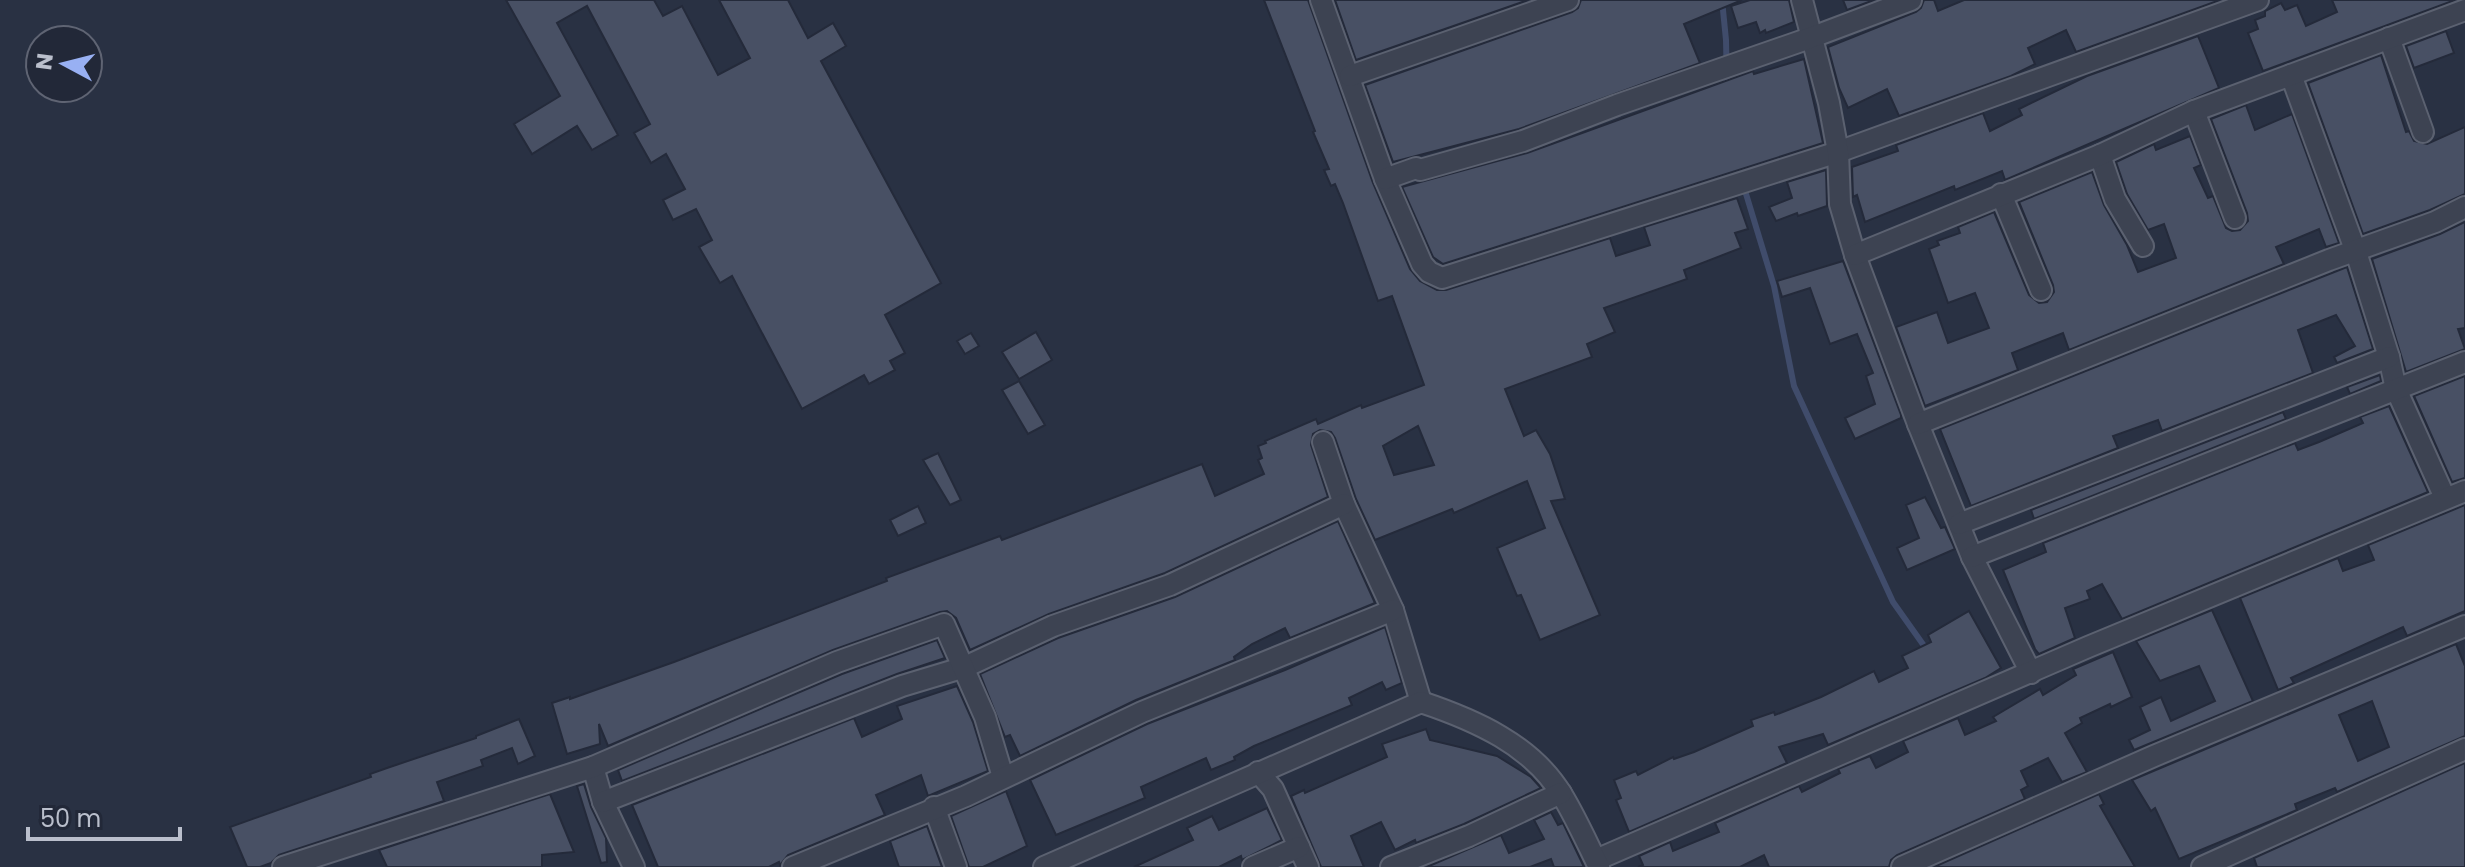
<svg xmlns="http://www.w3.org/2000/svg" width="2465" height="867" viewBox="0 0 2465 867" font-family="Poppins,sans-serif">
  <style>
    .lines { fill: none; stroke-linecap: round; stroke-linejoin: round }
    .stream { stroke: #404c6b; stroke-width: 6 }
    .building { fill: #485064; stroke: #242a3a; stroke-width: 2; fill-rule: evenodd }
    .minor-casing { stroke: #5b6170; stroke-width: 24 }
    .minor { stroke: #3d4352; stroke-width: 20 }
  </style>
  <rect width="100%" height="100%" fill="#293143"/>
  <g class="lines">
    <g class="stream">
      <polyline points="1722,0 1726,40 1727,87"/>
      <polyline points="1743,184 1774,286 1794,386 1893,602 1927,650"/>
    </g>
  </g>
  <g class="building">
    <polygon points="506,0 654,0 663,16 682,6 718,75 750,58 719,0 788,0 808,38 833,23 846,46 821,61 941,283 885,315 905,353 890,361 895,370 869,384 864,375 802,409 732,276 720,283 699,247 712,240 696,209 673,220 663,200 685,189 666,154 651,163 634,133 650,124 587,6 557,23 618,135 592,150 577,126 532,154 514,124 560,96"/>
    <path d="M1264,0H1308L1373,183L1410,269L1420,281L1437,290H1446L1610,238L1616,256L1650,245L1644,227L1737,198L1748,229L1735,233L1741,248L1684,270L1687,279L1604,308L1615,332L1587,344L1592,357L1505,389L1524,436L1536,430L1550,454L1565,499L1551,501L1600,615L1540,640L1521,595L1517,596L1497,548L1545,528L1527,481L1454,513L1452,509L1375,540L1356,499L1335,438L1331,432L1320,430L1313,434L1311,445L1328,497L1165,573L1049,614L970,650L956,618L947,611L940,612L833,650L608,746L599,724L600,744L567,754L552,703L570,697V699L674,662L887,581L886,578L1000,536L1002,540L1202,464L1215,496L1264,474L1258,460L1262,458L1258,446L1266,443L1265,441L1316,419L1318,424L1361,405L1362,408L1424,385L1392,296L1378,301L1343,203L1335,184L1331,186L1324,170L1329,169L1313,132L1315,131ZM1418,426L1434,465L1394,475L1383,446Z"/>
    <polygon points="1335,0 1528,0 1356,60"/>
    <polygon points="1581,0 1742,0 1684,24 1700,63 1519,129 1393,162 1365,85 1572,12 1578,8"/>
    <polygon points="1750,0 1789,0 1794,22 1766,33 1765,30 1760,33 1756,22 1738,28 1731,6"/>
    <polygon points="1843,0 1874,0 1847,10"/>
    <polygon points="1924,0 1934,0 1938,11 1964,0 2220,0 2076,52 2066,30 2028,48 2035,64 2011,76 1899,116 1887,89 1848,108 1839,88 1828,47 1916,12 1921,8"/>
    <polygon points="2332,0 2455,0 2263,71 2248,33 2258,29 2255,20 2265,16 2265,11 2281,3 2285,10 2297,5 2306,26 2337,12"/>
    <polygon points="2446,31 2454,53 2414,68 2406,46"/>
    <polygon points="2198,36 2219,88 2005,180 2002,171 1955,190 1954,186 1865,222 1857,195 1853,197 1852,167 1898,151 1896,145 1983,113 1990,131 2022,115 2019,109 2087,76"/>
    <polygon points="2381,55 2406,132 2409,131 2414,141 2427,144 2465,127 2465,194 2430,210 2363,234 2308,83"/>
    <polygon points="1804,59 1823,143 1443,264 1433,257 1402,187 1527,153 1753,71 1754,74"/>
    <polygon points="2246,105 2255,130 2292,114 2339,243 2326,247 2319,229 2276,247 2284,264 2069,350 2063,333 2012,353 2018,370 1925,406 1896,327 1937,312 1948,343 1989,328 1975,293 1948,303 1929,249 1939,245 1937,241 1960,233 1958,227 1994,212 2029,295 2039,303 2047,302 2054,292 2053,285 2019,202 2092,172 2104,205 2127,245 2138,272 2176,258 2164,224 2148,230 2127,194 2116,162 2154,144 2156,150 2190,136 2201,165 2194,168 2208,198 2213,196 2226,228 2232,231 2240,230 2248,221 2247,213 2211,119"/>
    <polygon points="1826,170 1827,206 1798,216 1797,213 1776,221 1769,207 1792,198 1787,182"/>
    <polygon points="2465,222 2465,328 2458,329 2465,349 2406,372 2372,259 2440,234"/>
    <polygon points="1843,261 1901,415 1901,418 1855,439 1845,418 1875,404 1866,376 1873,373 1857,334 1830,344 1810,288 1782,297 1777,281"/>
    <polygon points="2347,267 2373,349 2337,363 2334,357 2355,346 2336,315 2298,330 2313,373 2162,431 2158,420 2113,436 2118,448 1971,506 1940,429"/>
    <polygon points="1036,332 1052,360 1019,379 1002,352"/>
    <polygon points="971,333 979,346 965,354 957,341"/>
    <polygon points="2380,375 2381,381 2350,394 2347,387"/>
    <polygon points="2465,376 2465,478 2452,482 2414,396"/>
    <polygon points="1019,381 1045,425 1028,434 1002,390"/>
    <polygon points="2389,406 2428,492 2122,619 2102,584 2087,591 2090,599 2065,608 2075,638 2039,654 2035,649 2003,570 2046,552 2043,543 2295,443 2298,450 2319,442 2363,423 2360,417"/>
    <polygon points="2283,412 2286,419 2034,519 2031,510"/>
    <polygon points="938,453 961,500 950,505 923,460"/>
    <polygon points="1925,497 1941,528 1945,527 1955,549 1907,570 1897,548 1919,538 1906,505"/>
    <polygon points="2465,505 2465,611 2407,636 2403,627 2291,678 2294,683 2278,690 2240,598 2338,558 2343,571 2374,560 2368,545"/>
    <polygon points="918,506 926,523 898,536 890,520"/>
    <polygon points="1338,521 1375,603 1290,638 1285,628 1252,644 1234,657 1235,660 1136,700 1020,756 1010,735 1005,737 980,674 1058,638 1175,597"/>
    <polygon points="2212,610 2253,701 2134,750 2129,740 2150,730 2140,707 2161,697 2171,721 2215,701 2199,666 2160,681 2136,641"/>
    <polygon points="1969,611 2001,668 1985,678 1828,745 1823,734 1779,747 1787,763 1629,832 1616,800 1621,798 1614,780 1636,771 1638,775 1673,757 1674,759 1694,752 1753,726 1751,720 1774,712 1775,715 1821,697 1874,671 1879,682 1908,668 1902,656 1931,642 1928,635"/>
    <polygon points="1385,627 1402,683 1386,690 1382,682 1349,698 1352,705 1254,746 1234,757 1235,760 1211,770 1206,758 1141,787 1145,798 1056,835 1030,780 1147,724 1285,670"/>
    <polygon points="937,640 945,658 897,674 622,781 618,770 842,674"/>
    <path d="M2456,644L2465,666V736L2337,792L2335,788L2295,804L2297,810L2179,859L2155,808L2151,811L2132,780ZM2372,701L2389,747L2358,761L2339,715Z"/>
    <polygon points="2113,652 2132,697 2111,707 2110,704 2080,718 2082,723 2065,733 2087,772 2062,782 2048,758 2021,771 2028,786 2021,790 2025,799 1897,855 1891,860 1889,867 1769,867 1764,855 1740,867 1638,867 1643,865 1639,856 1670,842 1673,851 1719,832 1715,823 1799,786 1802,792 1840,773 1838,769 1870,756 1876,768 1908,752 1903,741 1958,718 1965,735 1996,721 1993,717 2040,689 2043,695 2076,675 2073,669"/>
    <polygon points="957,686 973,722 988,771 928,796 921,775 876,795 885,815 788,855 780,865 779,862 769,867 658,867 632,805 854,718 862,737 902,719 897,706"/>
    <polygon points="519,719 535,756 518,764 512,748 481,760 483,766 437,782 444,801 279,855 271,863 260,867 247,867 230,827 371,777 370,774 387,768 476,738 476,736"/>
    <polygon points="1426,729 1430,740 1497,756 1531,777 1541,788 1464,824 1416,843 1415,840 1395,850 1381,822 1351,836 1364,867 1321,867 1291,796 1304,790 1305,793 1387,757 1382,744"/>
    <polygon points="2465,763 2465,867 2257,867 2254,858"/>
    <polygon points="584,784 591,807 606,838 607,862 601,863 577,786"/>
    <polygon points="1006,791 1027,846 983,867 969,867 951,816"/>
    <polygon points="550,794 574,852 542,855 542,867 387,867 379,850"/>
    <polygon points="2099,794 2104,804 2100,806 2135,867 1934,867"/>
    <polygon points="1267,808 1282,840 1242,860 1241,856 1219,867 1134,867 1193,840 1187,828 1212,816 1219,830"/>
    <polygon points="1551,812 1558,825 1563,823 1584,867 1554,867 1551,859 1530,867 1427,867 1501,835 1509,853 1544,839 1534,820"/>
    <polygon points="927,826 942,867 899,867 890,841"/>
  </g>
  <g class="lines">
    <g class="minor-casing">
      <g id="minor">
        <polyline points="1321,0 1385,179 1422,264 1429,272 1442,278 1838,152 2258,0"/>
        <polyline points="1802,0 1829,103 1838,152 1840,204 1855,255 1918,424 1972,557 2031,673"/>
        <polyline points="2389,38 2423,132"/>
        <polyline points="2291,75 2356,252 2389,357 2396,389 2445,498"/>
        <polyline points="1350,76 1568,0"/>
        <polyline points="2194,111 2235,218"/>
        <polyline points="2100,155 2115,199 2143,246"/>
        <polyline points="1385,179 1416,168 1420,170 1523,141 1617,105 1810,38 1911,0"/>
        <polyline points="2001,194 2041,290"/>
        <polyline points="1855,255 2100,155 2194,111 2465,10"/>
        <polyline points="1918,424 2329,260 2435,222 2465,207"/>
        <polyline points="1323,442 1344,504 1393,610 1421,702"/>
        <polyline points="1959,524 2389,357"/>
        <polyline points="1972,557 2465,362"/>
        <polyline points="593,767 603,802 634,867"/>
        <polyline points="1258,772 1273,789 1308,867"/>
        <polyline points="603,802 902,686 965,667 1053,626 1170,585 1344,504"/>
        <polyline points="934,807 956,867"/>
        <polyline points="1596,860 2088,647 2465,491"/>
        <polyline points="283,867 593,767 837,662 944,624 985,717 1003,777"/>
        <polyline points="793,867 966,796 1142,712 1393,610"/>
        <path d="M1044,867L1421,702C1475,720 1532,745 1562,795C1576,818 1587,843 1599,867"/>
        <polyline points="1253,867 1299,847"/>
        <polyline points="1391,867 1469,836 1561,793"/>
        <polyline points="1902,867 2154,756 2465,626"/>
        <polyline points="2202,867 2465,749"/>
      </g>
    </g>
    <use href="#minor" class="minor"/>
  </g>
  <g transform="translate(64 64) rotate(277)"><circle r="38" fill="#222838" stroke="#5f6473" stroke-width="2"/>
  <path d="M0-6L14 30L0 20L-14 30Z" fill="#98b0f3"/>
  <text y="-12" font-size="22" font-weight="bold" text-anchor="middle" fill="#babfcc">N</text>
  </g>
  <path d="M28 827v12h152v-12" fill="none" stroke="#babfcc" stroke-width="4"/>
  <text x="40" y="827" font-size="24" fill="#babfcc" stroke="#222838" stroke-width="6" paint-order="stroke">50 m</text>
</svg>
